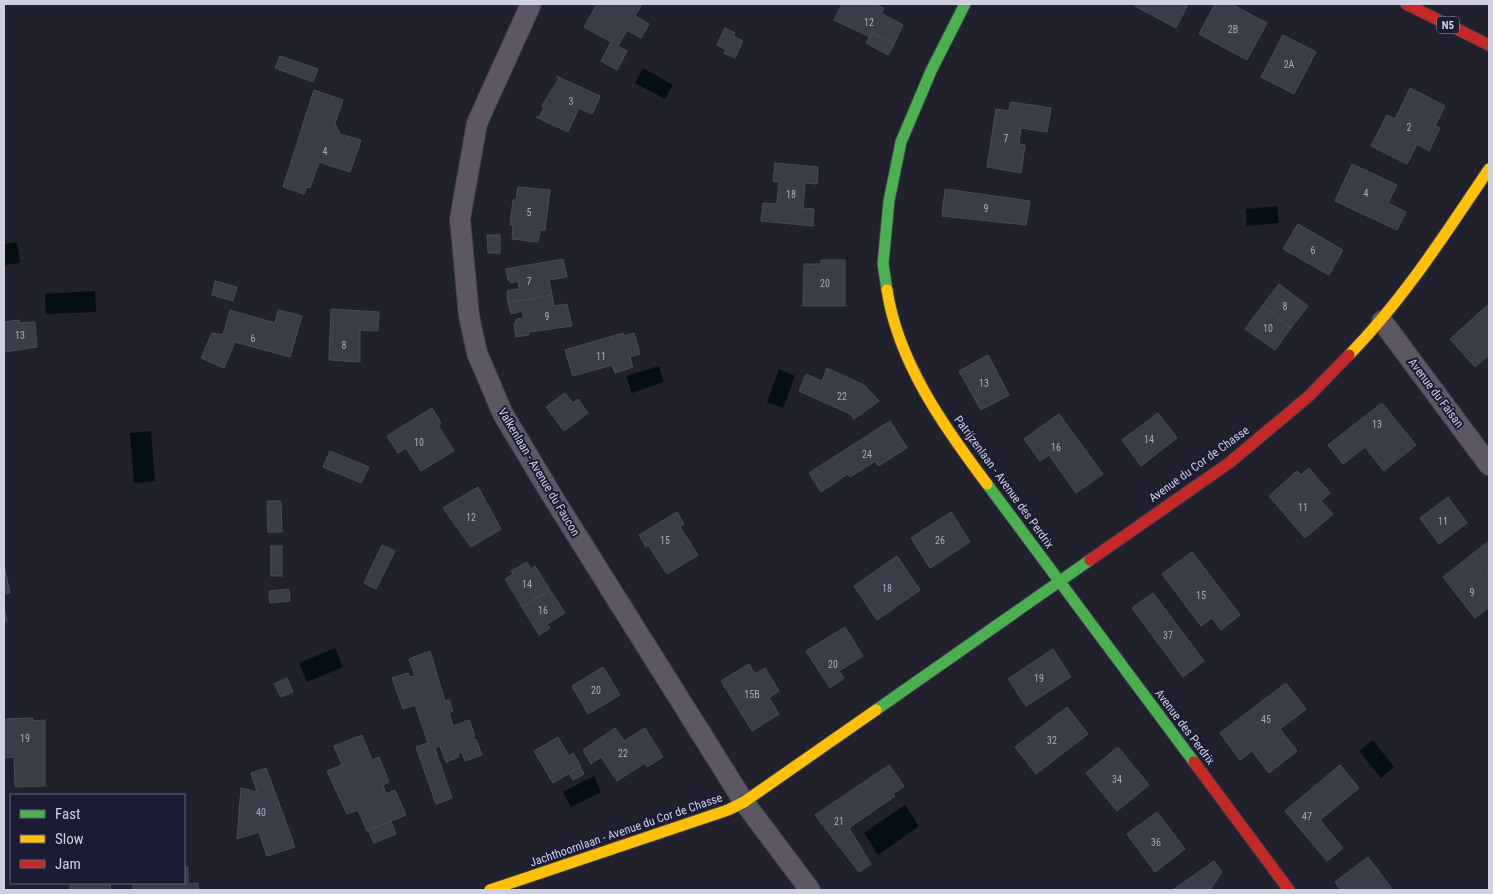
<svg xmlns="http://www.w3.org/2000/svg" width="1493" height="894" viewBox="0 0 1493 894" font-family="'Roboto Condensed',sans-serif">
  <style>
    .water { fill: #040f13 }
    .building { fill: #393d47; stroke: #484c57 }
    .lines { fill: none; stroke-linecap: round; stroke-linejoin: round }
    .street-casing { stroke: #3e3e4a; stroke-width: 22 }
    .fast-casing { stroke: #3e3e4a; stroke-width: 13 }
    .slow-casing { stroke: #3e3e4a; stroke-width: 13 }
    .jam-casing { stroke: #3e3e4a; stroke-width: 13 }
    .street { stroke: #5c5762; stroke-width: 20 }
    .fast { stroke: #4caf50; stroke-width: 11 }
    .slow { stroke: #ffc107; stroke-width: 11 }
    .jam { stroke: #c62828; stroke-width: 11 }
    .labels { text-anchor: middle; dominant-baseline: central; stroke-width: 4; stroke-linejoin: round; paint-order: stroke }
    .number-label { font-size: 10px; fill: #aaacba }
    .shield { fill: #1b1c34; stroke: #999bad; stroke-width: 1 }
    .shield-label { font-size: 11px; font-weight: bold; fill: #cfd1e1 }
    .street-label { font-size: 12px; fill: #cfd1e1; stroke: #1b1c34 }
  </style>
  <rect width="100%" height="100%" fill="#21212e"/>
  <g class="water">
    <polygon points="643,68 673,85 665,99 635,83"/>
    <polygon points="1277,206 1279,223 1247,226 1246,209"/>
    <polygon points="17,242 20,263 4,265 4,244"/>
    <polygon points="95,291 96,312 46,314 45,294"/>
    <polygon points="659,366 664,382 632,393 626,376"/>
    <polygon points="779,369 795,376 783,408 767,402"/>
    <polygon points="151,431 155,481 134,483 130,433"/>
    <polygon points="335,648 343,667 307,682 299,663"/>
    <polygon points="1373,740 1394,767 1381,778 1359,751"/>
    <polygon points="594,776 601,792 571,807 563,792"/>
    <polygon points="905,805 919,826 878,855 864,833"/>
  </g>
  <g class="building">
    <polygon points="597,4 642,4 635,16 649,24 641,38 627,30 618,46 627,51 617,70 601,61 611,42 584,27"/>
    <polygon points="842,4 876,4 884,8 881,13 903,25 894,44 872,33 870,37 834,20"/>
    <polygon points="1136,4 1188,4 1176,28 1135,6"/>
    <polygon points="1215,4 1231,4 1267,23 1247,60 1199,34"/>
    <polygon points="725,28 735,33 733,36 743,41 735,58 724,53 726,50 717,45"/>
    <polygon points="872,33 894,44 888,55 866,43"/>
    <polygon points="1283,35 1316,52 1294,94 1261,77"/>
    <polygon points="280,56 318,69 313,82 275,68"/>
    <polygon points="556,76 600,96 592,114 579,108 568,132 536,117 539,117 544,108 542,106 559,78"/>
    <polygon points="1410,88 1445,106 1435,126 1440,128 1429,151 1417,144 1407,164 1371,146 1387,115 1395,119"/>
    <polygon points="314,90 343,100 335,123 340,134 361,140 350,172 319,162 310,188 307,187 304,194 283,187"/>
    <polygon points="1011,102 1051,108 1047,132 1021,128 1019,144 1025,145 1021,173 987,167 996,109 1009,111"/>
    <polygon points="775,163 818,167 817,184 805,183 803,208 814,209 813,226 761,221 763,203 777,204 779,182 773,181"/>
    <polygon points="1352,164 1397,185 1388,203 1406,212 1397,230 1335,201"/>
    <polygon points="518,187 550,190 545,230 540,230 538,242 512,239 513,225 510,225 513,200 516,200"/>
    <polygon points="945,189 1030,201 1026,225 942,216"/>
    <polygon points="1298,224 1343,250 1329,275 1283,249"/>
    <polygon points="487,235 500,235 500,253 488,253"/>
    <polygon points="563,259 567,277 549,280 552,295 508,303 507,291 519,289 518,281 512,283 508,280 506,269"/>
    <polygon points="821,260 845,260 845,306 803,306 804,264 821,264"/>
    <polygon points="215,281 237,287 233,301 212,295"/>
    <polygon points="1279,284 1308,306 1291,328 1262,306"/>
    <polygon points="552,295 554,306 567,304 572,326 529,332 529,335 516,337 514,324 517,319 524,318 522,311 511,314 508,303"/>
    <polygon points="1489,304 1489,355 1475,367 1450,339"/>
    <polygon points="1262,306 1291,328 1275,350 1245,329"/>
    <polygon points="331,309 379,312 378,331 360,330 360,362 329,360"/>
    <polygon points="230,310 275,323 278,310 302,316 290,357 235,342 224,368 201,358 212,333 223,335"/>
    <polygon points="19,320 19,323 35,322 37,347 4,352 4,322"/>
    <polygon points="623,333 624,336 634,333 640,354 630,357 633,367 615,373 612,365 573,376 565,350"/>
    <polygon points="988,355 1009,395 981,410 959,371"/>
    <polygon points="827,368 864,385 879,401 854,419 850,414 799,391 806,374 822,381"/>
    <polygon points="565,393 573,403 578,399 588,413 564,431 546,407"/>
    <polygon points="1382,403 1416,445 1384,471 1365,447 1343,464 1328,445"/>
    <polygon points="432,408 441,423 438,425 454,451 421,471 406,448 398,453 387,436"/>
    <polygon points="1158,413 1177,438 1141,466 1122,440"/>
    <polygon points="1059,414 1103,474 1076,493 1049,455 1040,461 1024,439"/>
    <polygon points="890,421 907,448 878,466 875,461 850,477 848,474 821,492 809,473"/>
    <polygon points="330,451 369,467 361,483 323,467"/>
    <polygon points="1309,468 1330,493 1321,501 1333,514 1305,538 1269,496 1297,471 1301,475"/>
    <polygon points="478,487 501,529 471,547 443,508"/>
    <polygon points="1448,497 1467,523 1439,544 1420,518"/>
    <polygon points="267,501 281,501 282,532 268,532"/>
    <polygon points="677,512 684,524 680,527 698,555 667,574 648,545 646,547 639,535"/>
    <polygon points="951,512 970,542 930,568 911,538"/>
    <polygon points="1489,541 1489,570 1487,572 1489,575 1489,607 1475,618 1443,577"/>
    <polygon points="382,545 395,551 376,589 364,583"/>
    <rect x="271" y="546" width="11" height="30"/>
    <polygon points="1192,552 1240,615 1221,630 1212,618 1201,626 1162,574"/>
    <polygon points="897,556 920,590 877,620 854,586"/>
    <polygon points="527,562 531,569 535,566 550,590 522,607 505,579 513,574 511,571"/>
    <polygon points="4,565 10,593 4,594"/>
    <polygon points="289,589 290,601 270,603 269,591"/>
    <polygon points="550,590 565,613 547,624 550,628 539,635 522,607"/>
    <polygon points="1153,593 1204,661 1183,677 1132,608"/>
    <polygon points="4,606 7,621 4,622"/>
    <polygon points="845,627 863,656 839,671 844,678 830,688 806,651"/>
    <polygon points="1053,649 1071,677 1026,706 1008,679"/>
    <polygon points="430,651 445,701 449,700 453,711 449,713 453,726 469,720 475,736 473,737 474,740 476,739 482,755 465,761 462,752 458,753 459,757 446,762 440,746 435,748 452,798 436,804 416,747 428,743 415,705 403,709 392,678 408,673 410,677 415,676 409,659"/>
    <polygon points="749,664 755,674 765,668 779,691 769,698 779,714 752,731 721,681"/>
    <polygon points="603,667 620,695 588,714 572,686"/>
    <polygon points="287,678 293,692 281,697 274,684"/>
    <polygon points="1286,683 1306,709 1280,729 1297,751 1269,773 1252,751 1240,760 1220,733"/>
    <polygon points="1067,707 1088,734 1036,774 1015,747"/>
    <polygon points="33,718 33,721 45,720 45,786 15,787 14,757 4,758 4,719"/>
    <polygon points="615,728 624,741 645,728 663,757 647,767 645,763 617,781 601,757 591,764 583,750"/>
    <polygon points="362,735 372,760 379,757 389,782 383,785 386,794 395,790 406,815 367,831 358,810 347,814 327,771 342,765 334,746"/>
    <polygon points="558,737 569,756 573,753 581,766 553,783 534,751"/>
    <polygon points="1118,747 1149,785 1117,811 1086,773"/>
    <polygon points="889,765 904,786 893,794 895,796 849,828 871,864 859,872 815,815"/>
    <polygon points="1340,765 1359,788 1320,820 1343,848 1327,861 1285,811"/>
    <polygon points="580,767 584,774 573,780 569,773"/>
    <polygon points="266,768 295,847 267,856 259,832 237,839 241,788 257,792 251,773"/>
    <polygon points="1157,812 1185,849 1155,872 1127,834"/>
    <polygon points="391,821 396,834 374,843 368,830"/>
    <polygon points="1368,857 1393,890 1341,890 1335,882"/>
    <polygon points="1214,861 1222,872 1210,890 1173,890"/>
    <polygon points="184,867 188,867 188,884 198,883 198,890 133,890 133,883 184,883"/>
    <polygon points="70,883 110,883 111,890 70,890"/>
  </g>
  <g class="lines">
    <g class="street-casing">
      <g id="street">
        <polyline points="531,4 477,123 460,219 469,316 477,353 503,414 554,499 744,802 810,890"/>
        <polyline points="1382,321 1489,465"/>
      </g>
    </g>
    <g class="fast-casing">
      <g id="fast">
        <polyline points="887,290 883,264 889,201 901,142 931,71 965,4"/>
        <polyline points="987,484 1194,762"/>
        <polyline points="876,710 1090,560"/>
      </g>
    </g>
    <g class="slow-casing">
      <g id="slow">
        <path d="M887,290C898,362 944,427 987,484"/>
        <path d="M1349,355C1404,299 1445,234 1489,169"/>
        <polyline points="490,890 728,810 744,802 876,710"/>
      </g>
    </g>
    <g class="jam-casing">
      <g id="jam">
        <polyline points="1406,4 1489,45"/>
        <polyline points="1090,560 1229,463 1309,396 1349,355"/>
        <polyline points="1194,762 1289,890"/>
      </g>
    </g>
    <use href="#street" class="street"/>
    <use href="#fast" class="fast"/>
    <use href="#slow" class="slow"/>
    <use href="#jam" class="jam"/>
  </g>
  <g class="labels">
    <g class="number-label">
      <text x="869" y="22">12</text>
      <text x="1233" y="29">2B</text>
      <text x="1289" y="64">2A</text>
      <text x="571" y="101">3</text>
      <text x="1409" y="127">2</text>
      <text x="1006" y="138">7</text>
      <text x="325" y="151">4</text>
      <text x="1366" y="193">4</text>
      <text x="791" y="194">18</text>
      <text x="986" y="208">9</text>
      <text x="529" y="212">5</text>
      <text x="1313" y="250">6</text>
      <text x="529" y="281">7</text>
      <text x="825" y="283">20</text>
      <text x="1285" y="306">8</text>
      <text x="547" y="316">9</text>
      <text x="1268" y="328">10</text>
      <text x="20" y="335">13</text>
      <text x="253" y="338">6</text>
      <text x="344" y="345">8</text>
      <text x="601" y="356">11</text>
      <text x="984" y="383">13</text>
      <text x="842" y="396">22</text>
      <text x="1377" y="424">13</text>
      <text x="1149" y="439">14</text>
      <text x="419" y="442">10</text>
      <text x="1056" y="447">16</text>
      <text x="867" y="454">24</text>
      <text x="1303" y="507">11</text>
      <text x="471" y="517">12</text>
      <text x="1443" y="521">11</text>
      <text x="665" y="540">15</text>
      <text x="940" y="540">26</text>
      <text x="527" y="584">14</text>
      <text x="887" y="588">18</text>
      <text x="1472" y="592">9</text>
      <text x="1201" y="595">15</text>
      <text x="543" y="610">16</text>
      <text x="1168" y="635">37</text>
      <text x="833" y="664">20</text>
      <text x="1039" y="678">19</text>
      <text x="596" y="690">20</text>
      <text x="752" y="694">15B</text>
      <text x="1266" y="719">45</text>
      <text x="25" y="738">19</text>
      <text x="1052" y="740">32</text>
      <text x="623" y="753">22</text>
      <text x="1117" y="779">34</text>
      <text x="261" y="812">40</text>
      <text x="1307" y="816">47</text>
      <text x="839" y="821">21</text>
      <text x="1156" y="842">36</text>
    </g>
    <rect class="shield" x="1437" y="16.5" width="22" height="17" rx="4"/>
    <g class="shield-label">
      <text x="1448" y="25">N5</text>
    </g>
    <g class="street-label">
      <text transform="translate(1436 393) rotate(53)">Avenue du Faisan</text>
      <text transform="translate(1199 464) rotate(-36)">Avenue du Cor de Chasse</text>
      <text transform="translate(539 472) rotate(59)">Valkenlaan - Avenue du Faucon</text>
      <text transform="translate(1004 482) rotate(54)">Patrijzenlaan - Avenue des Perdrix</text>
      <text transform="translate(1185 727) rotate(53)">Avenue des Perdrix</text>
      <text transform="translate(626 830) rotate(-19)">Jachthoornlaan - Avenue du Cor de Chasse</text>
    </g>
  </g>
  <rect width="1493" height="894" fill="none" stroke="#cfd1e1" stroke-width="10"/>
  <rect x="10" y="794" width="175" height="90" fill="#1b1c34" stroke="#636479"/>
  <rect x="20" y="810" width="25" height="8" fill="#4caf50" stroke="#636479"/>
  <text x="55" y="819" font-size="15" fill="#cfd1e1">Fast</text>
  <rect x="20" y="835" width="25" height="8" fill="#ffc107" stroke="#636479"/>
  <text x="55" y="844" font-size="15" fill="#cfd1e1">Slow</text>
  <rect x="20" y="860" width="25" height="8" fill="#c62828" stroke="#636479"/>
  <text x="55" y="869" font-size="15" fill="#cfd1e1">Jam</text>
</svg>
